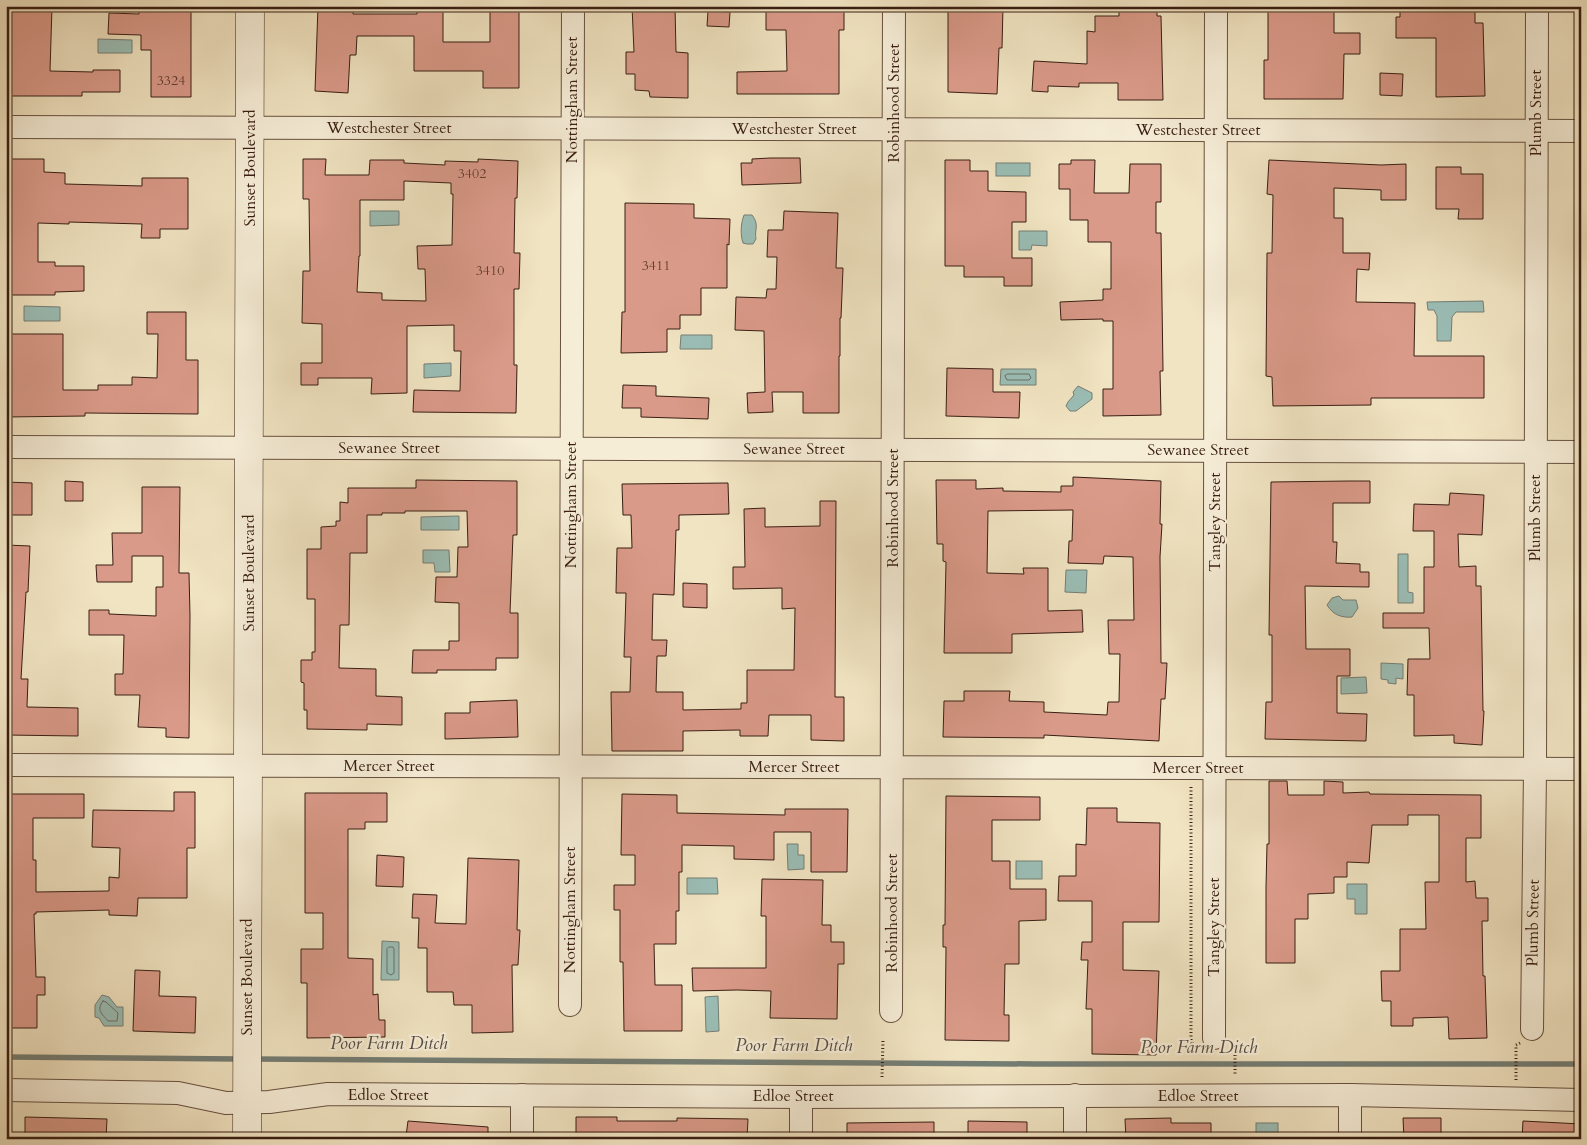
<svg xmlns="http://www.w3.org/2000/svg" width="1587" height="1145" viewBox="0 0 1587 1145" font-family="Cardo,serif">
  <style>
    .water { fill: #9bbeb6; stroke: #747e75 }
    .lines { fill: none; stroke-linecap: round; stroke-linejoin: round }
    .shore { stroke: #6a6e64; stroke-width: 1 }
    .stream { stroke: #747e75; stroke-width: 5.5 }
    .building { fill: #da9a89; stroke: #391e13; fill-rule: evenodd }
    .street-casing { stroke: #67503f; stroke-width: 24 }
    .secondary-casing { stroke: #391e13; stroke-width: 29 }
    .path { stroke: #391e13; stroke-width: 3; stroke-dasharray: 1 2.5; stroke-linecap: butt }
    .street { stroke: #f6edd7; stroke-width: 22 }
    .secondary { stroke: #f6edd7; stroke-width: 28 }
    .labels { text-anchor: middle; dominant-baseline: central; stroke-width: 4.5; stroke-linejoin: round; paint-order: stroke }
    .number-label { font-size: 14px; fill: #613d30 }
    .street-label { font-size: 16px; fill: #391e13; stroke: #f6edd7 }
    .water-label { font-size: 18px; font-style: italic; fill: #564e44; stroke: #f6edd7 }
  </style>
  <rect width="100%" height="100%" fill="#f1e4c2"/>
  <filter id="stains"><feTurbulence type="fractalNoise" baseFrequency=".004" numOctaves="4"/><feColorMatrix values="0 0 0 0 .2 0 0 0 0 .09 0 0 0 0 .02 0 0 0 .5 -.17"/></filter>
  <radialGradient id="worn" r=".72"><stop offset=".6" stop-color="#630" stop-opacity="0"/><stop offset="1" stop-color="#630" stop-opacity=".3"/></radialGradient>
  <g class="water">
    <polygon points="98,39 132,40 132,53 98,53"/>
    <rect x="996" y="163" width="34" height="13"/>
    <polygon points="370,211 399,211 399,225 370,226"/>
    <path d="M744,215H752C760,225 754,230 756,239L753,244H747L743,243C740,234 741,223 744,215Z"/>
    <polygon points="1019,231 1047,231 1047,246 1032,245 1031,250 1019,250"/>
    <polygon points="1483,301 1484,312 1456,312 1452,317 1451,341 1437,341 1437,316 1434,310 1428,310 1427,302"/>
    <polygon points="24,306 60,307 60,321 24,321"/>
    <polygon points="681,335 712,335 712,349 680,349"/>
    <polygon points="451,363 451,376 424,378 424,364"/>
    <polygon points="1001,369 1036,369 1036,385 1000,385"/>
    <polygon points="1078,386 1092,393 1092,399 1076,411 1070,411 1066,406 1068,402 1074,395 1073,392"/>
    <polygon points="459,516 459,530 421,530 421,517"/>
    <polygon points="423,550 449,550 450,572 435,572 434,563 423,563"/>
    <polygon points="1398,554 1408,554 1408,592 1413,593 1413,603 1398,603"/>
    <polygon points="1066,570 1087,570 1086,593 1065,592"/>
    <path d="M1339,596L1343,600H1356L1358,608L1352,617C1342,618 1333,615 1327,605L1332,598Z"/>
    <polygon points="1381,663 1403,664 1403,679 1396,678 1396,684 1388,683 1388,680 1381,679"/>
    <polygon points="1366,677 1367,693 1341,694 1341,678"/>
    <polygon points="787,844 798,844 798,855 804,855 804,869 788,870"/>
    <rect x="1016" y="861" width="26" height="18"/>
    <polygon points="687,878 717,878 718,894 687,894"/>
    <polygon points="1347,884 1367,884 1367,914 1355,914 1355,899 1347,899"/>
    <polygon points="382,941 399,942 399,980 381,980"/>
    <polygon points="102,995 109,997 117,1007 123,1007 123,1026 104,1026 99,1018 95,1017 95,1005"/>
    <polygon points="718,996 719,1031 706,1032 705,997"/>
    <rect x="1256" y="1123" width="22" height="16"/>
  </g>
  <g class="lines">
    <g class="shore">
      <polygon points="1008,374 1029,374 1031,378 1029,380 1007,380 1005,376"/>
      <polygon points="389,947 393,947 394,949 394,973 391,975 387,973 387,949"/>
      <path d="M103,1001L106,1002L118,1013L117,1021H108C102,1014 96,1010 103,1001Z"/>
    </g>
    <g class="stream">
      <polyline points="6,1057 239,1059"/>
      <polyline points="253,1059 1036,1064 1581,1064"/>
    </g>
  </g>
  <g class="building">
    <polygon points="6,6 52,6 50,71 93,72 93,70 120,70 120,92 82,92 82,96 6,96"/>
    <polygon points="139,6 191,6 191,97 151,97 151,50 141,50 141,35 108,34 109,13 139,14"/>
    <polygon points="318,6 353,6 353,14 417,14 417,11 443,11 443,42 490,42 490,6 519,6 519,88 483,88 483,71 414,71 414,36 357,36 356,55 350,55 348,93 315,91"/>
    <polygon points="632,6 675,6 676,52 688,53 688,98 650,97 649,91 635,90 635,74 626,74 626,52 634,52"/>
    <polygon points="766,6 844,6 844,30 839,30 839,94 737,94 737,72 787,71 786,30 766,30"/>
    <polygon points="948,6 1003,6 1002,48 999,48 997,94 948,92"/>
    <polygon points="1119,6 1157,6 1157,16 1161,16 1163,100 1118,100 1118,83 1079,83 1079,87 1048,86 1048,92 1032,91 1034,61 1087,64 1087,31 1095,32 1095,16 1119,16"/>
    <polygon points="1268,6 1334,6 1334,33 1360,33 1360,54 1344,54 1343,99 1264,99 1264,60 1268,60"/>
    <polygon points="1400,6 1475,6 1475,23 1483,23 1485,96 1436,97 1436,38 1396,38 1396,17 1400,17"/>
    <polygon points="708,11 730,12 729,27 707,26"/>
    <polygon points="1380,73 1403,74 1402,96 1380,95"/>
    <polygon points="770,158 800,158 801,183 742,185 741,163 752,163 752,159"/>
    <polygon points="6,159 44,159 44,172 65,173 65,184 142,186 142,178 188,178 188,229 160,229 160,238 141,238 142,224 69,222 69,224 38,223 38,262 55,262 55,266 84,266 84,291 55,292 55,295 6,295"/>
    <path d="M303,159H326L325,175H369L370,160H404V163L445,165V161L478,162V159L518,161L517,198H515L514,253H520L519,289H514V365H517L516,413L413,412L414,390L460,391L461,351H454V325L407,326V393L371,394L372,378H318V385H301V363H322V324L302,323L303,271H310L309,199H303ZM404,181L451,183V194H453L452,245L417,246L418,269H425L426,301L382,300V293L357,292L359,256H360V200H404Z"/>
    <polygon points="945,160 970,160 970,171 988,171 988,191 1026,192 1026,222 1012,222 1012,258 1032,258 1032,286 1004,286 1004,277 964,277 964,266 945,266"/>
    <polygon points="1071,160 1095,160 1094,193 1129,193 1130,164 1161,164 1161,202 1156,202 1156,233 1161,233 1163,371 1160,371 1161,415 1103,416 1103,389 1113,389 1113,321 1103,321 1103,319 1061,320 1060,302 1103,300 1103,289 1111,289 1111,242 1088,242 1088,220 1070,220 1070,189 1059,189 1059,164 1071,164"/>
    <polygon points="1269,160 1381,165 1406,164 1406,200 1381,200 1381,190 1334,188 1334,218 1343,218 1343,253 1370,253 1369,270 1357,269 1356,302 1415,303 1414,356 1484,356 1484,398 1371,398 1371,405 1273,406 1272,377 1266,376 1267,253 1272,253 1273,195 1267,194"/>
    <polygon points="1436,167 1461,167 1461,174 1483,174 1483,219 1458,219 1459,209 1436,209"/>
    <polygon points="625,203 694,204 694,218 730,219 729,245 727,244 727,288 701,288 701,315 680,315 680,329 667,329 667,352 621,353 622,312 625,312"/>
    <polygon points="784,211 838,213 836,268 843,268 841,318 840,318 840,356 839,356 839,413 803,413 803,392 772,392 773,412 748,413 747,393 765,392 764,331 735,330 736,297 766,298 767,289 776,289 777,257 767,257 768,230 783,230"/>
    <polygon points="147,312 186,312 186,360 198,360 198,414 85,413 85,416 6,417 6,334 63,334 63,390 98,390 98,385 132,385 132,377 157,378 158,334 147,334"/>
    <polygon points="947,368 993,369 993,392 1020,392 1019,418 946,416"/>
    <polygon points="623,385 656,386 656,396 709,398 708,419 641,417 641,408 622,408"/>
    <polygon points="1073,477 1161,481 1160,524 1162,524 1160,557 1161,663 1167,663 1165,699 1161,699 1159,741 1044,735 1044,738 943,737 944,701 964,701 964,691 1010,691 1009,701 1044,702 1044,712 1107,715 1108,702 1119,702 1120,654 1109,654 1108,620 1134,620 1133,557 1104,556 1103,564 1068,563 1069,541 1072,541 1073,510 988,511 987,573 1024,574 1023,568 1048,568 1048,611 1082,610 1083,632 1012,634 1012,653 944,653 946,562 943,561 943,544 937,544 936,480 976,480 976,489 1003,488 1003,491 1061,492 1061,486 1073,486"/>
    <polygon points="416,480 517,481 517,535 513,535 510,613 518,613 518,658 496,658 496,670 437,670 437,673 412,673 413,650 449,650 449,641 459,641 459,603 435,602 436,577 457,577 458,547 468,547 467,511 405,511 405,513 382,513 382,515 367,515 367,553 350,553 349,625 340,625 339,668 376,669 376,696 402,697 402,725 367,724 367,730 307,729 307,710 304,710 304,683 301,682 301,660 312,660 312,652 315,652 315,599 307,599 307,549 321,549 321,527 336,526 336,521 340,521 340,502 348,503 348,488 416,488"/>
    <polygon points="65,481 83,482 83,501 65,501"/>
    <polygon points="1348,481 1370,481 1370,503 1333,503 1333,542 1337,542 1336,563 1360,564 1360,572 1369,572 1369,587 1305,586 1306,649 1350,649 1350,676 1337,676 1337,713 1367,714 1366,741 1265,739 1266,702 1272,702 1272,635 1269,635 1271,482"/>
    <polygon points="6,482 32,483 32,515 6,515"/>
    <polygon points="728,483 729,514 679,515 679,530 676,530 674,595 653,594 652,640 667,640 666,656 657,656 656,692 683,692 683,710 741,709 741,703 747,703 747,670 794,670 795,608 782,609 782,588 733,589 733,567 745,567 744,509 765,508 765,527 820,526 820,501 836,501 835,697 844,697 844,741 811,740 811,715 769,715 768,736 740,736 740,730 683,731 683,751 612,751 611,692 630,692 631,657 624,657 626,593 616,593 617,548 632,548 631,515 623,515 622,484"/>
    <polygon points="142,487 180,487 179,573 189,573 190,616 189,738 166,737 166,728 138,727 140,695 115,695 115,674 123,674 124,635 89,635 89,610 109,610 109,614 156,616 156,587 163,587 163,556 132,556 132,582 97,582 96,565 113,565 112,533 142,533"/>
    <polygon points="1450,493 1484,495 1482,535 1458,534 1459,567 1476,566 1476,586 1481,586 1483,711 1484,711 1482,745 1454,743 1454,735 1414,736 1414,695 1407,695 1408,659 1430,659 1429,628 1383,628 1383,613 1424,613 1424,567 1434,567 1434,531 1413,531 1414,504 1449,505"/>
    <polygon points="6,545 30,546 28,592 26,592 21,679 28,679 27,707 78,708 78,736 6,735"/>
    <polygon points="683,583 707,584 707,608 683,607"/>
    <polygon points="517,700 518,737 445,739 445,713 470,713 470,702"/>
    <polygon points="1269,781 1287,781 1288,795 1324,795 1324,781 1343,782 1343,793 1369,792 1370,794 1481,795 1481,838 1466,838 1466,882 1475,881 1476,898 1488,898 1488,921 1482,921 1483,976 1485,976 1487,1038 1449,1039 1448,1017 1413,1018 1413,1026 1391,1026 1391,1001 1382,1001 1381,971 1400,971 1400,929 1426,929 1425,882 1439,882 1439,815 1408,815 1408,825 1372,825 1369,863 1347,862 1347,877 1334,877 1334,893 1308,894 1308,919 1295,919 1295,963 1266,963 1266,887 1267,844 1269,844"/>
    <polygon points="174,792 195,792 195,848 187,848 187,898 138,898 137,916 109,915 109,910 36,912 36,914 34,914 36,977 45,977 45,995 37,995 37,1028 6,1028 6,794 84,794 84,818 33,818 33,860 36,860 36,892 109,891 109,877 119,878 120,848 92,847 93,810 174,811"/>
    <polygon points="305,793 387,793 387,822 365,822 365,829 348,829 348,958 373,959 373,995 378,994 379,1020 385,1020 385,1037 307,1038 307,983 301,983 301,949 323,949 323,913 305,913"/>
    <polygon points="622,794 677,795 677,813 785,815 785,809 848,809 847,872 811,872 811,832 774,832 774,860 734,859 734,846 682,845 682,872 679,872 679,911 676,911 676,944 654,944 655,985 682,985 682,1031 624,1031 623,962 620,962 620,910 614,910 614,885 635,885 635,855 621,855"/>
    <polygon points="946,796 1040,797 1040,820 992,820 992,861 1010,861 1010,889 1046,889 1046,920 1019,921 1019,964 1005,964 1004,1015 1009,1015 1009,1041 945,1040 946,947 943,947 943,925 945,925"/>
    <polygon points="1087,808 1117,808 1117,822 1160,823 1159,922 1123,922 1123,970 1159,971 1156,1055 1092,1054 1092,1009 1086,1009 1088,960 1081,960 1082,942 1092,942 1092,901 1058,901 1059,876 1076,876 1076,844 1086,845"/>
    <polygon points="377,855 404,857 403,887 376,886"/>
    <polygon points="468,858 519,860 517,930 520,930 518,965 512,965 513,1032 472,1033 472,1005 454,1005 453,992 427,992 427,948 418,948 419,918 412,918 413,894 437,895 435,923 466,924"/>
    <polygon points="762,879 823,880 822,925 831,925 831,942 844,942 844,964 838,964 837,1019 770,1018 771,991 737,990 693,991 692,968 766,968 766,916 761,916"/>
    <polygon points="135,970 160,971 159,996 196,997 195,1033 133,1031"/>
    <polygon points="25,1117 107,1119 106,1139 25,1139"/>
    <polygon points="576,1117 617,1117 617,1121 677,1121 677,1118 748,1119 747,1139 576,1139"/>
    <polygon points="1171,1118 1171,1123 1211,1123 1211,1139 1126,1139 1125,1119"/>
    <polygon points="1403,1118 1441,1118 1441,1139 1404,1139"/>
    <polygon points="408,1121 488,1127 488,1139 426,1139 426,1137 406,1136"/>
    <polygon points="968,1121 1027,1122 1027,1139 968,1139"/>
    <polygon points="1523,1121 1581,1124 1580,1139 1522,1139"/>
    <polygon points="934,1122 934,1139 847,1139 847,1123"/>
  </g>
  <g class="lines">
    <g class="street-casing">
      <g id="street">
        <polyline points="6,127 1581,131"/>
        <polyline points="6,447 1581,452"/>
        <polyline points="6,765 1581,769"/>
        <polyline points="570,1005 573,6"/>
        <polyline points="891,1011 894,6"/>
        <polyline points="1532,1029 1535,769 1537,6"/>
        <polyline points="1214,1038 1216,6"/>
        <polyline points="6,1090 178,1093 226,1103 269,1102 328,1094 801,1097 1350,1095 1581,1100"/>
        <polyline points="522,1095 522,1139"/>
        <polyline points="1075,1095 1075,1139"/>
        <polyline points="801,1139 801,1097"/>
        <polyline points="1350,1139 1350,1095"/>
      </g>
    </g>
    <g class="secondary-casing">
      <polyline id="secondary" points="247,1139 250,6"/>
    </g>
    <g class="path">
      <polyline points="1191,787 1191,1044 1195,1044"/>
      <polyline points="1233,1043 1235,1043 1235,1075"/>
      <polyline points="882,1077 883,1040"/>
      <polyline points="1516,1080 1516,1045 1520,1043"/>
    </g>
    <use href="#street" class="street"/>
    <use href="#secondary" class="secondary"/>
  </g>
  <g class="labels">
    <g class="number-label">
      <text x="171" y="80">3324</text>
      <text x="472" y="173">3402</text>
      <text x="656" y="265">3411</text>
      <text x="490" y="270">3410</text>
    </g>
    <g class="street-label">
      <text transform="translate(572 100) rotate(-90)">Nottingham Street</text>
      <text transform="translate(894 103) rotate(-90)">Robinhood Street</text>
      <text transform="translate(1536 113) rotate(-90)">Plumb Street</text>
      <text x="389" y="128">Westchester Street</text>
      <text x="794" y="129">Westchester Street</text>
      <text x="1198" y="130">Westchester Street</text>
      <text transform="translate(250 168) rotate(-90)">Sunset Boulevard</text>
      <text x="389" y="448">Sewanee Street</text>
      <text x="794" y="449">Sewanee Street</text>
      <text x="1198" y="450">Sewanee Street</text>
      <text transform="translate(571 505) rotate(-90)">Nottingham Street</text>
      <text transform="translate(893 508) rotate(-90)">Robinhood Street</text>
      <text transform="translate(1535 518) rotate(-90)">Plumb Street</text>
      <text transform="translate(1215 522) rotate(-90)">Tangley Street</text>
      <text transform="translate(249 573) rotate(-90)">Sunset Boulevard</text>
      <text x="389" y="766">Mercer Street</text>
      <text x="794" y="767">Mercer Street</text>
      <text x="1198" y="768">Mercer Street</text>
      <text transform="translate(570 910) rotate(-90)">Nottingham Street</text>
      <text transform="translate(892 913) rotate(-90)">Robinhood Street</text>
      <text transform="translate(1533 923) rotate(-89)">Plumb Street</text>
      <text transform="translate(1214 927) rotate(-90)">Tangley Street</text>
      <text transform="translate(247 977) rotate(-90)">Sunset Boulevard</text>
      <text x="388" y="1095">Edloe Street</text>
      <text x="793" y="1096">Edloe Street</text>
      <text x="1198" y="1096">Edloe Street</text>
    </g>
    <g class="water-label">
      <text x="389" y="1043">Poor Farm Ditch</text>
      <text x="794" y="1045">Poor Farm Ditch</text>
      <text x="1199" y="1047">Poor Farm Ditch</text>
    </g>
  </g>
  <rect width="1587" height="1145" fill="none" stroke="#f1e4c2" stroke-width="25"/>
  <rect x="8" y="8" width="1572" height="1130" fill="none" stroke="#391e13" stroke-width="2.5"/>
  <rect x="12" y="12" width="1562" height="1120" fill="none" stroke="#391e13"/>
  <rect width="100%" height="100%" filter="url(#stains)"/>
  <rect width="100%" height="100%" fill="url(#worn)"/>
</svg>
